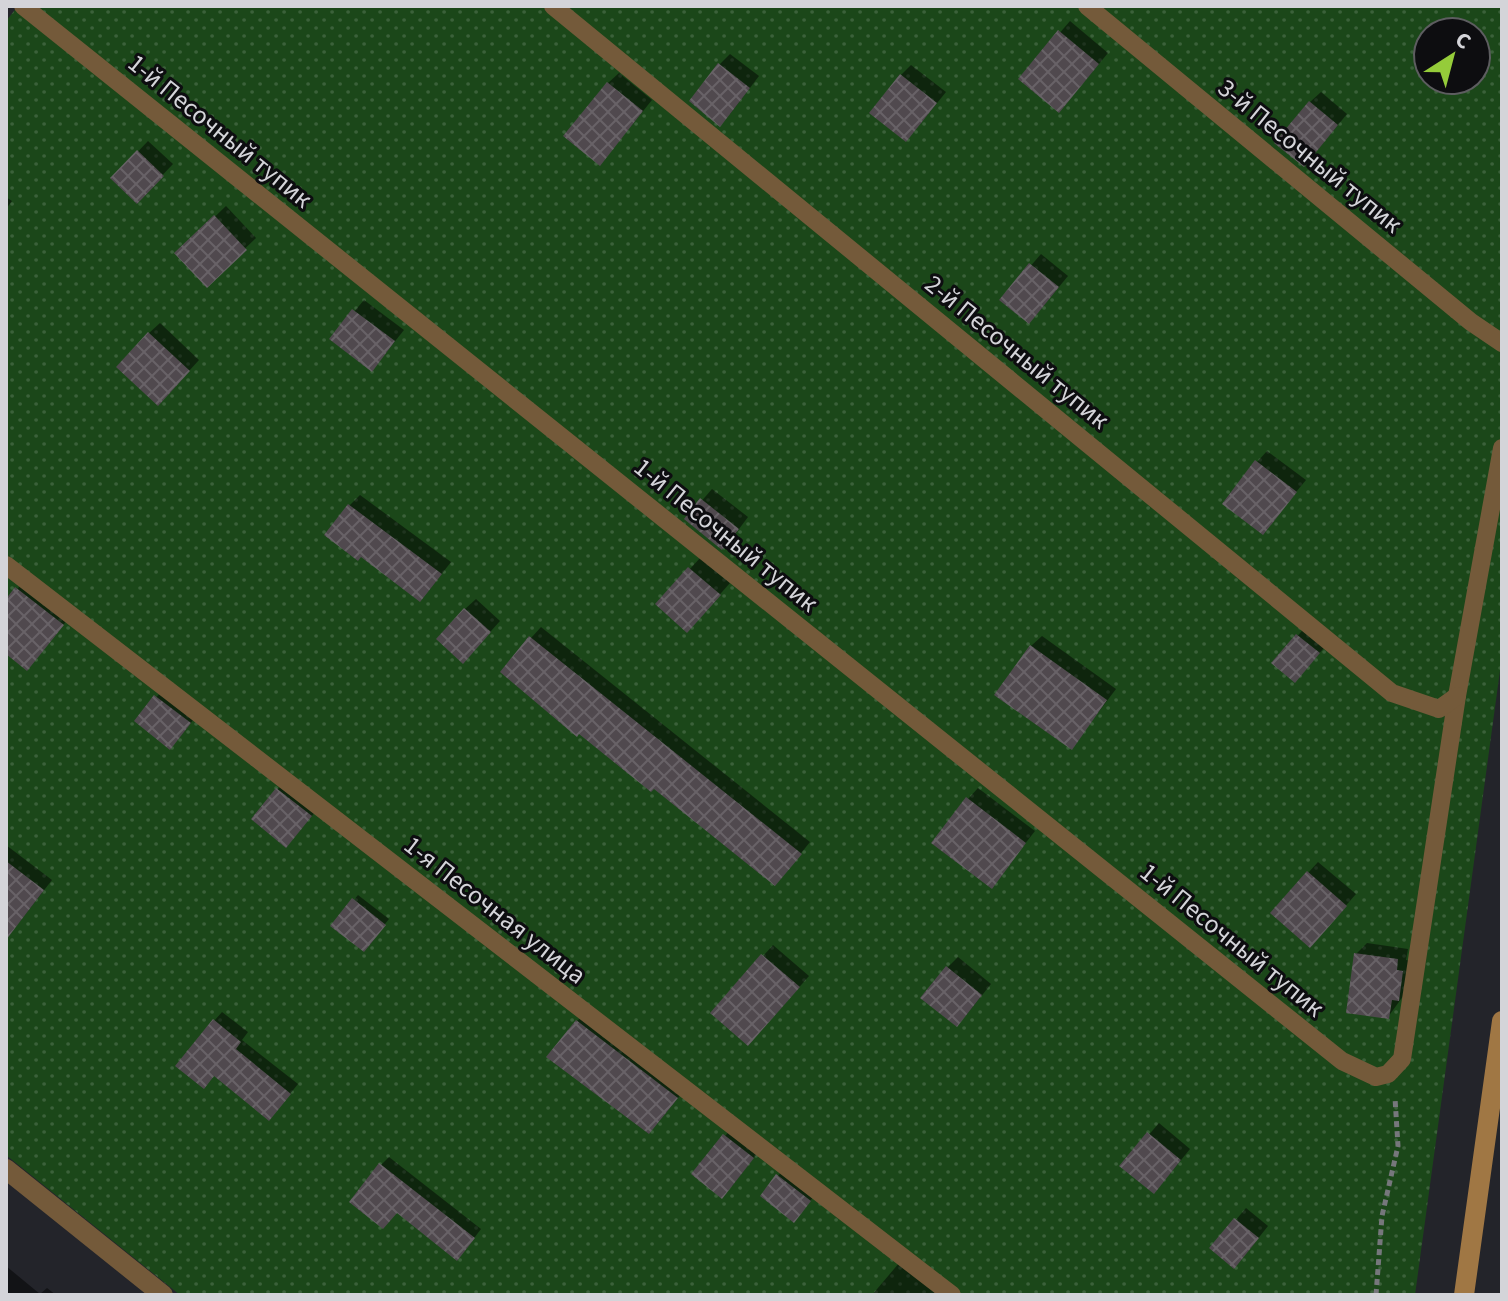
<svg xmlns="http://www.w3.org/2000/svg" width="1508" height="1301" viewBox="0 0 1508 1301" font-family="'Source Sans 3',sans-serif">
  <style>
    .garden { fill: url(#garden-dots); fill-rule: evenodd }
    .shadow { fill: #0007 }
    .building { fill: url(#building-cross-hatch) }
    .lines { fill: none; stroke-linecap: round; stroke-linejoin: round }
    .path { stroke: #76777c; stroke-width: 5; stroke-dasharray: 6 4; stroke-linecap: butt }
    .lane { stroke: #745a3a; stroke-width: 18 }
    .street { stroke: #745a3a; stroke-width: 20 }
    .secondary { stroke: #a07744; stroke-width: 20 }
    .labels { text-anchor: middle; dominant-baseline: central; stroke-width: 6; stroke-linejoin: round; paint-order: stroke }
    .street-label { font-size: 26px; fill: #d4d4d9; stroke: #0d0d10 }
  </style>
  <defs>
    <pattern id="garden-dots" width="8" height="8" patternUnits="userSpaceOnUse" patternTransform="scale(2)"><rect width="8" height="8" fill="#1b4719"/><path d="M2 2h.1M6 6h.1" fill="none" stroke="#3b613a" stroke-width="1.8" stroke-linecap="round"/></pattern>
    <pattern id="building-cross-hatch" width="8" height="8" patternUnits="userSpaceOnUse" patternTransform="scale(2)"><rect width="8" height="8" fill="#50494e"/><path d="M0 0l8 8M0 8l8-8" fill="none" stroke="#686267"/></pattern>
  </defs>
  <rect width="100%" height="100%" fill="#23242a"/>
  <path class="garden" d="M18,6H1502V656L1415,1295H180L6,1155V21ZM1428,32H1476V80H1428Z"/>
  <g class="shadow">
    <polygon points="1070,21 1108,53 1069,100 1021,78"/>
    <polygon points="730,54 759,76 730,114 720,64"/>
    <polygon points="911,65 946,92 916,129 901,75"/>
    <polygon points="619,73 652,100 610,152 608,83"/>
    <polygon points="1321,92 1347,114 1314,154 1310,102"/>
    <polygon points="148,141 173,164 137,202 113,178"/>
    <polygon points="6,197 12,201 6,209"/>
    <polygon points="226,206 256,238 207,285 177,253"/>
    <polygon points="1041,254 1068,276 1039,311 1002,299"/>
    <polygon points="364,300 404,330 372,370 331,339"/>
    <polygon points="160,323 199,360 169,393 149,333"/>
    <polygon points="1267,451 1306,480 1263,532 1257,462"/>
    <polygon points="712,489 748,517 733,537 686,519"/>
    <polygon points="360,495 451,562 430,589 349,506"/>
    <polygon points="700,558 730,583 698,619 658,604"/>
    <polygon points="27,578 73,613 27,669 6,652 6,602"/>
    <polygon points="476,599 500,621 474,650 465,609"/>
    <polygon points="1308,624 1329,642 1305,670 1274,663"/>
    <polygon points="541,627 810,842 785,873 531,638"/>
    <polygon points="1042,636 1116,689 1072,747 1031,646"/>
    <polygon points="166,686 200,711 180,737 136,721"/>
    <polygon points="288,779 321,805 296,835 277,790"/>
    <polygon points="978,788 1035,831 991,887 968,799"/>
    <polygon points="6,845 52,880 6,939"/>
    <polygon points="1318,862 1356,894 1320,935 1308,873"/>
    <polygon points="358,895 389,919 368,945 354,900"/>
    <polygon points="1367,943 1408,949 1406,960 1413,961 1409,988 1388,1017 1356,954"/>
    <polygon points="773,945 809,976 759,1033 712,1013"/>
    <polygon points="958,957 991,984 967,1014 947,968"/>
    <polygon points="588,1011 687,1087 659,1121 577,1021"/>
    <polygon points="222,1012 248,1032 242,1040 298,1084 277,1110 214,1021"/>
    <polygon points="1159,1123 1190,1149 1164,1181 1122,1166"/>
    <polygon points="735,1124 763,1146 732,1186 694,1174"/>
    <polygon points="389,1157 481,1229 465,1250 381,1165"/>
    <polygon points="782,1171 814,1196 798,1216 778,1176"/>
    <polygon points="1246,1208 1268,1226 1245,1255 1212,1248"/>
    <polygon points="905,1256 943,1286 935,1295 872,1295"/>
    <polygon points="6,1266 40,1294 47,1288 56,1295 6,1295"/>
  </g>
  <g class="building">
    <polygon points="1058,30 1099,64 1059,113 1018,79"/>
    <polygon points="718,63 750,88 720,127 689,101"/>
    <polygon points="900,74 937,103 906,142 869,113"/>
    <polygon points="607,82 643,111 600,166 563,136"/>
    <polygon points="1309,101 1338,125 1304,167 1274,143"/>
    <polygon points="137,150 164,176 137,204 110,178"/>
    <polygon points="214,215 247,250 207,288 174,253"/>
    <polygon points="1029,263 1059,287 1029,324 999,300"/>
    <polygon points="352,309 395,341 372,372 329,339"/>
    <polygon points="148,332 190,371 158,406 116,367"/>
    <polygon points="1255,460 1297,492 1263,535 1222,504"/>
    <polygon points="700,498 739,529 722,550 684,519"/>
    <polygon points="348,504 442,574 420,602 361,557 358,561 324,535"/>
    <polygon points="688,567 721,595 687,633 655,604"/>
    <polygon points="15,587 64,625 27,671 6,654 6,599"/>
    <polygon points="464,608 491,632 463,664 436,639"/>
    <polygon points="1296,634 1320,653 1295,683 1271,663"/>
    <polygon points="529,636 802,854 775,886 654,789 651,792 579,734 577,737 500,672"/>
    <polygon points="1030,645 1107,700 1072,750 994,695"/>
    <polygon points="154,695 191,723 170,750 134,721"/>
    <polygon points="276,788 312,816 286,848 251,819"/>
    <polygon points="966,797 1026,843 992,889 931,843"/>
    <polygon points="6,861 44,890 6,940"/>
    <polygon points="1307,871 1347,906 1310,948 1270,913"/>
    <polygon points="352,898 386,925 364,952 330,926"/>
    <polygon points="1354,953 1398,959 1397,970 1403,971 1399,1001 1392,1000 1389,1019 1346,1013"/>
    <polygon points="761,954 800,987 748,1046 710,1013"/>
    <polygon points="946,966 982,995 957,1027 920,998"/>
    <polygon points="213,1019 241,1042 236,1049 291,1094 269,1121 214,1076 204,1089 175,1066"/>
    <polygon points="576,1020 678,1098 649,1134 546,1057"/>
    <polygon points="1147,1132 1181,1160 1154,1194 1119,1166"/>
    <polygon points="723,1134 754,1158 722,1199 691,1174"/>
    <polygon points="379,1163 475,1238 457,1261 397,1213 383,1229 349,1202"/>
    <polygon points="776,1174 811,1201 794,1223 760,1196"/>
    <polygon points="1234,1218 1259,1238 1234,1269 1209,1248"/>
  </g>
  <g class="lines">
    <polyline class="path" points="1376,1295 1382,1216 1398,1146 1395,1098"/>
    <g class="lane">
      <polyline points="23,6 1342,1061 1376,1077 1388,1074 1402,1059 1457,696 1502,448"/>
      <polyline points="553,6 1392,693 1439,709 1457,696"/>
      <polyline points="1087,6 1471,322 1502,343"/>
      <polyline points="6,565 952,1295"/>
    </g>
    <polyline class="street" points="6,1169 163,1295"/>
    <polyline class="secondary" points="1464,1295 1502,1021"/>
  </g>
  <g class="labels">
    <g class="street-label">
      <text transform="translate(220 131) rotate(39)">1-й Песочный тупик</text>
      <text transform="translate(1310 156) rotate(39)">3-й Песочный тупик</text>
      <text transform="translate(1017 352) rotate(39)">2-й Песочный тупик</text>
      <text transform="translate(726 535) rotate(39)">1-й Песочный тупик</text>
      <text transform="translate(495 910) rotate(38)">1-я Песочная улица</text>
      <text transform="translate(1232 940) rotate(39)">1-й Песочный тупик</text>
    </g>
  </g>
  <rect width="1508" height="1301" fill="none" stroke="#d4d4d9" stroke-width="16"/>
  <g transform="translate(1452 56) rotate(36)"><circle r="38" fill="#0d0d10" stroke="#5d5d60" stroke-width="2"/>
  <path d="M0-6L14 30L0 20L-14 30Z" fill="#95cc3a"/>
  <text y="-12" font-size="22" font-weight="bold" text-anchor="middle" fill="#d4d4d9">С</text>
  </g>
</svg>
